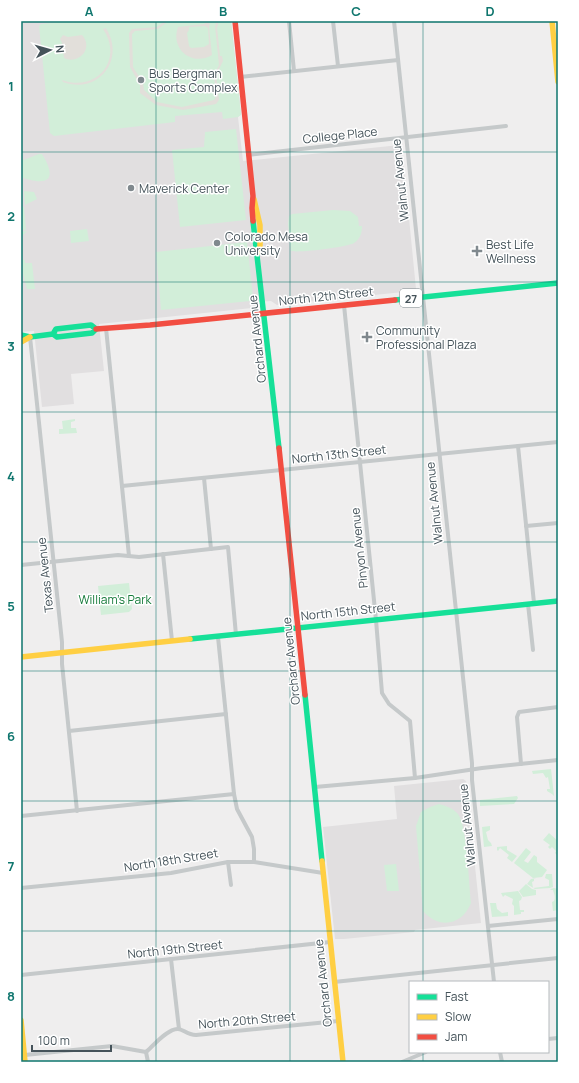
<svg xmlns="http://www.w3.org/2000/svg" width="579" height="1083" viewBox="0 0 579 1083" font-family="Manrope,sans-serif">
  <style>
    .education { fill: #e1dfe0 }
    .green { fill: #d2eed9 }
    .sand { fill: #e2dfda; fill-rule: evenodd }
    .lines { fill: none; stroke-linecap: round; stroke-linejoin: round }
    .street { stroke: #c5c9ca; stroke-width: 4 }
    .fast { stroke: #16e098; stroke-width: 5.5 }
    .slow { stroke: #ffcf43; stroke-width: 5.5 }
    .jam { stroke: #f24e42; stroke-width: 5.5 }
    .grid { fill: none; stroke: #0f766e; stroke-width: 1; stroke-opacity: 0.55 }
    .poi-dot { fill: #80898e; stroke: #fff; stroke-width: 1.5 }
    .labels { text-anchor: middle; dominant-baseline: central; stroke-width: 3; stroke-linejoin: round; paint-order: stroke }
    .shield { fill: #fff; stroke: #7d878c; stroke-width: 1 }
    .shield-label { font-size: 11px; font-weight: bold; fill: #45535a }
    .poi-label { font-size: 12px; fill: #45535a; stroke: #fff; text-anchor: start }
    .street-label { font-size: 12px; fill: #45535a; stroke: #fff }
    .park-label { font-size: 12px; fill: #177b3b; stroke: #fff }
    .neatline { fill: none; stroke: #0f766e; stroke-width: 1.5 }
    .grid-label { font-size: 13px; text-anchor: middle; font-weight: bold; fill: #0f766e }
  </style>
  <rect width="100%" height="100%" fill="#efeeee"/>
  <g class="education">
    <polygon points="21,21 231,21 241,114 238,117 243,161 400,145 402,147 416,289 413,291 277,305 271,301 258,302 256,306 252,308 99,324 104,371 71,374 74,404 42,407 34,331 21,332"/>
    <polygon points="463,779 466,781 481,923 415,930 414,932 344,939 335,939 323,827 397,819 394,786"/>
  </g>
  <g class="green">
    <polygon points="68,21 231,21 241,115 238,117 223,119 222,112 175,116 175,122 54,136 50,133 39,26 41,24"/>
    <polygon points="236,129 246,220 180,227 172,150 204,147 205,132"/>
    <path d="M39,154H42C45,159 48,164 49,169C54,187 31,181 21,177V161Z"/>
    <polygon points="24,191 34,192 37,199 25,205"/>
    <polygon points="21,207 24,207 26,230 21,229 21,232 27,231 21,237"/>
    <path d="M333,210L350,211L358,217L359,226H362C362,233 360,239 354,243C348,247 299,253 291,251L288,224L289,216L292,214Z"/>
    <polygon points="87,229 89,241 71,243 70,231"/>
    <polygon points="247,242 253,297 250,301 161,310 156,252"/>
    <polygon points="21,260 25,260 25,263 32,263 35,289 27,289 21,266"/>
    <polygon points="75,419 75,421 71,422 71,428 76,428 77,433 59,434 59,429 63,429 62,421"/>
    <polygon points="129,583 132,609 129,612 101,615 98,586"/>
    <polygon points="551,769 554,796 552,794 547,791 547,789 550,789 548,777 546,778 543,773 533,774 532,771"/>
    <polygon points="517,796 518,798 514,804 480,806 480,800"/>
    <path d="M439,804C446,806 453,808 458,814C467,825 469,886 471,903C462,926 438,929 423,911L416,826L421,812L430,807Z"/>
    <polygon points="490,826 490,830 486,832 488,840 491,843 492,846 484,847 482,827"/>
    <polygon points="549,833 558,841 558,856 555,853 556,851 552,847 550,849 548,847 550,845 543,840"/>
    <polygon points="507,846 507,850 517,856 512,862 507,858 509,855 500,848 498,851 497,850 497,847"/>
    <polygon points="526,848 531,852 524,861 528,863 534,855 537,857 537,862 547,870 542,877 533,878 514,863"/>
    <polygon points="396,864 399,891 387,891 384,865"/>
    <polygon points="546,874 552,874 553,887 550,888 535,889 527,884 531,879 536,878 534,879 534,881 532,882 533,888 549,886 549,880 545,878"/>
    <polygon points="526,884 532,889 536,890 536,895 523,897 519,891"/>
    <path d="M554,888L558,889V910L553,911L552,902L554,901C556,897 554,894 553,890H551L550,889Z"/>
    <polygon points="518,891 522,897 521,900 519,901 520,910 524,910 524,912 521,912 521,914 514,915 514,906 512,904 513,899 505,895 503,897 501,893"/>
    <polygon points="490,903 496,903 497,909 502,913 508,912 508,916 492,917"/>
  </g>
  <g class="sand">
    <polygon points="165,21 180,21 167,22 158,29 135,31 132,34 133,67 143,83 144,90 157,102 182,107 214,100 216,97 214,75 219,65 215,26 216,24 215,21 218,21 218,26 217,27 220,56 222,56 223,61 216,75 219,100 216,104 183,110 156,105 140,93 140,85 130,67 129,33 132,29 157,27"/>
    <path d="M207,22L210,24L209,27L212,55C192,67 170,49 178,27L204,24ZM205,26L208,28L209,44L204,47L191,48L189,46L187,33L189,30V27Z"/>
    <path d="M106,28C126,60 98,95 63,82L62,80C97,93 124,59 103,29Z"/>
    <path d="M63,35L68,37L82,35C94,48 79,65 64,58L62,43L60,39Z"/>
  </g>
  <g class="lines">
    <g class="street">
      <polyline points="289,21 294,71"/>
      <polyline points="333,21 338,66"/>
      <polyline points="394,21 472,763 472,780 494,982"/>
      <polyline points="240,77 398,60"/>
      <polyline points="248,155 506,126"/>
      <polyline points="344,305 376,620 382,693 389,704 410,721 415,778"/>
      <polyline points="106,328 129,556"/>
      <polyline points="30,337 62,642 62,664 77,811"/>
      <polyline points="518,446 534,603"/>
      <polyline points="204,478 211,549"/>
      <polyline points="122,486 558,442"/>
      <polyline points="526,526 558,523"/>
      <polyline points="163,554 172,641"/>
      <polyline points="21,565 118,555 139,557 228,547 236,635"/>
      <polyline points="528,604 533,650"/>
      <polyline points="218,637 234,794 237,809 252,837 254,849 254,862"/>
      <polyline points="69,731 226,714"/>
      <polyline points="521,764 517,717 519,712 558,707"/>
      <polyline points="315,787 415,778 482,768 558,760"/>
      <polyline points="21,816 234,794"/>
      <polyline points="228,862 231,885"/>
      <polyline points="21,888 171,873 228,862 254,862 323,873"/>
      <polyline points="488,926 558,919"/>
      <polyline points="171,959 179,1029"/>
      <polyline points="21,975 330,942"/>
      <polyline points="334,982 558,958"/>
      <polyline points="548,1039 558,1038"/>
      <polyline points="146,1052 148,1062"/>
      <polyline points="500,1052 502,1062"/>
      <path d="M25,1055L112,1046L146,1052C153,1046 168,1028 178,1029C183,1029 187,1035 196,1035L338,1021"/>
      <polyline points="402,1062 426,1052"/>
    </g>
    <g class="fast">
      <polyline points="253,221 279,448"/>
      <polyline points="395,300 558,283"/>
      <polyline points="21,335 30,337 53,334 57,337 92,333 96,329 91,325 56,329 53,334"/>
      <polyline points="190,639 558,601"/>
      <polyline points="305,695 322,861"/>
    </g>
    <g class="slow">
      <polyline points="552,21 558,82"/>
      <polyline points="254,199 260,225 260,252"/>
      <polyline points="21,342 30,337"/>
      <polyline points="21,657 190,639"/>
      <polyline points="322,861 343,1062"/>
      <polyline points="21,1020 25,1062"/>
    </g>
    <g class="jam">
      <polyline points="235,21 253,196 252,208 253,221"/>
      <polyline points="96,329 150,325 395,300"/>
      <polyline points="279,448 305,695"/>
    </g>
  </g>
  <path class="grid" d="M156,21V1062M290,21V1062M423,21V982M21,152H558M21,282H558M21,412H558M21,542H558M21,671H558M21,801H558M21,931H558M423,1052V1062"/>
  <g class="poi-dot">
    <circle cx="141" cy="80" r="4"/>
    <circle cx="131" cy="188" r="4"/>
    <circle cx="217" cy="243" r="4"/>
    <path d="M475 245h4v4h4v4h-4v4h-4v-4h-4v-4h4z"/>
    <path d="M365 331h4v4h4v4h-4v4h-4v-4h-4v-4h4z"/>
  </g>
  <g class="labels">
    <rect class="shield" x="400" y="289" width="22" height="18" rx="3"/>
    <g class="shield-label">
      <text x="411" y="298">27</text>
    </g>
    <g class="poi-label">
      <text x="149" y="73">Bus Bergman<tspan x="149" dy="14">Sports Complex</tspan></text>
      <text x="139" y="188">Maverick Center</text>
      <text x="225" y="236">Colorado Mesa<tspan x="225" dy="14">University</tspan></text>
      <text x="486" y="244">Best Life<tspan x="486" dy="14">Wellness</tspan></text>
      <text x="376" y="330">Community<tspan x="376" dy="14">Professional Plaza</tspan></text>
    </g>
    <g class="street-label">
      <text transform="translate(340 135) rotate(-6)">College Place</text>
      <text transform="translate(400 180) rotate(-96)">Walnut Avenue</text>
      <text transform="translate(326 296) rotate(-6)">North 12th Street</text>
      <text transform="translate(257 339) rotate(-96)">Orchard Avenue</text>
      <text transform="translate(339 454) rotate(-6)">North 13th Street</text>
      <text transform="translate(434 503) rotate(-96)">Walnut Avenue</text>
      <text transform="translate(359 548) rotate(-96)">Pinyon Avenue</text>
      <text transform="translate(45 575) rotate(-96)">Texas Avenue</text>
      <text transform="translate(348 611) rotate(-6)">North 15th Street</text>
      <text transform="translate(291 661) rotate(-96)">Orchard Avenue</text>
      <text transform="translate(467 825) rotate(-96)">Walnut Avenue</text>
      <text transform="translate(171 860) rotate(-9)">North 18th Street</text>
      <text transform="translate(175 949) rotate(-6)">North 19th Street</text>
      <text transform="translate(323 983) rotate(-96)">Orchard Avenue</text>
      <text transform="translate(247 1020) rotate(-5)">North 20th Street</text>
    </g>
    <g class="park-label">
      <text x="115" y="599">William's Park</text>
    </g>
  </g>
  <rect width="579" height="1083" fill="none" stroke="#ffffff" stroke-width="44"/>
  <rect x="409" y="981" width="140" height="72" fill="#ffffff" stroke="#b5babd"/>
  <rect x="417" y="994" width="20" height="6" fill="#16e098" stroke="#b5babd"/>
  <text x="445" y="1001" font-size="12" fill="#45535a">Fast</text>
  <rect x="417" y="1014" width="20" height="6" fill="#ffcf43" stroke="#b5babd"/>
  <text x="445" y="1021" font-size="12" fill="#45535a">Slow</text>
  <rect x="417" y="1034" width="20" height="6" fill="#f24e42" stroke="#b5babd"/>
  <text x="445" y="1041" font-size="12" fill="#45535a">Jam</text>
  <g transform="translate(50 50) rotate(84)" stroke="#ffffff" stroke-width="3" paint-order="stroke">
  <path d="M0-3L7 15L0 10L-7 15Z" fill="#45535a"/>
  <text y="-6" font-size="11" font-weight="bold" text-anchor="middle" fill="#45535a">N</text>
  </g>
  <path d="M32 1045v6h79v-6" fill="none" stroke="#45535a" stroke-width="2"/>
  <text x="38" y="1045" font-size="12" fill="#45535a" stroke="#ffffff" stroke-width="3" paint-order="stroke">100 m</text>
  <rect x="22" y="22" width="535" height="1039" class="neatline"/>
  <g class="grid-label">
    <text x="89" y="16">A</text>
    <text x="223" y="16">B</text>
    <text x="356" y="16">C</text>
    <text x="490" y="16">D</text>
    <text x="11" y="91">1</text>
    <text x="11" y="221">2</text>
    <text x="11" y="351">3</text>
    <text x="11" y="481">4</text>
    <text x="11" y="611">5</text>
    <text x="11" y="741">6</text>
    <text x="11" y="871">7</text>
    <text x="11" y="1001">8</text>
  </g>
</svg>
